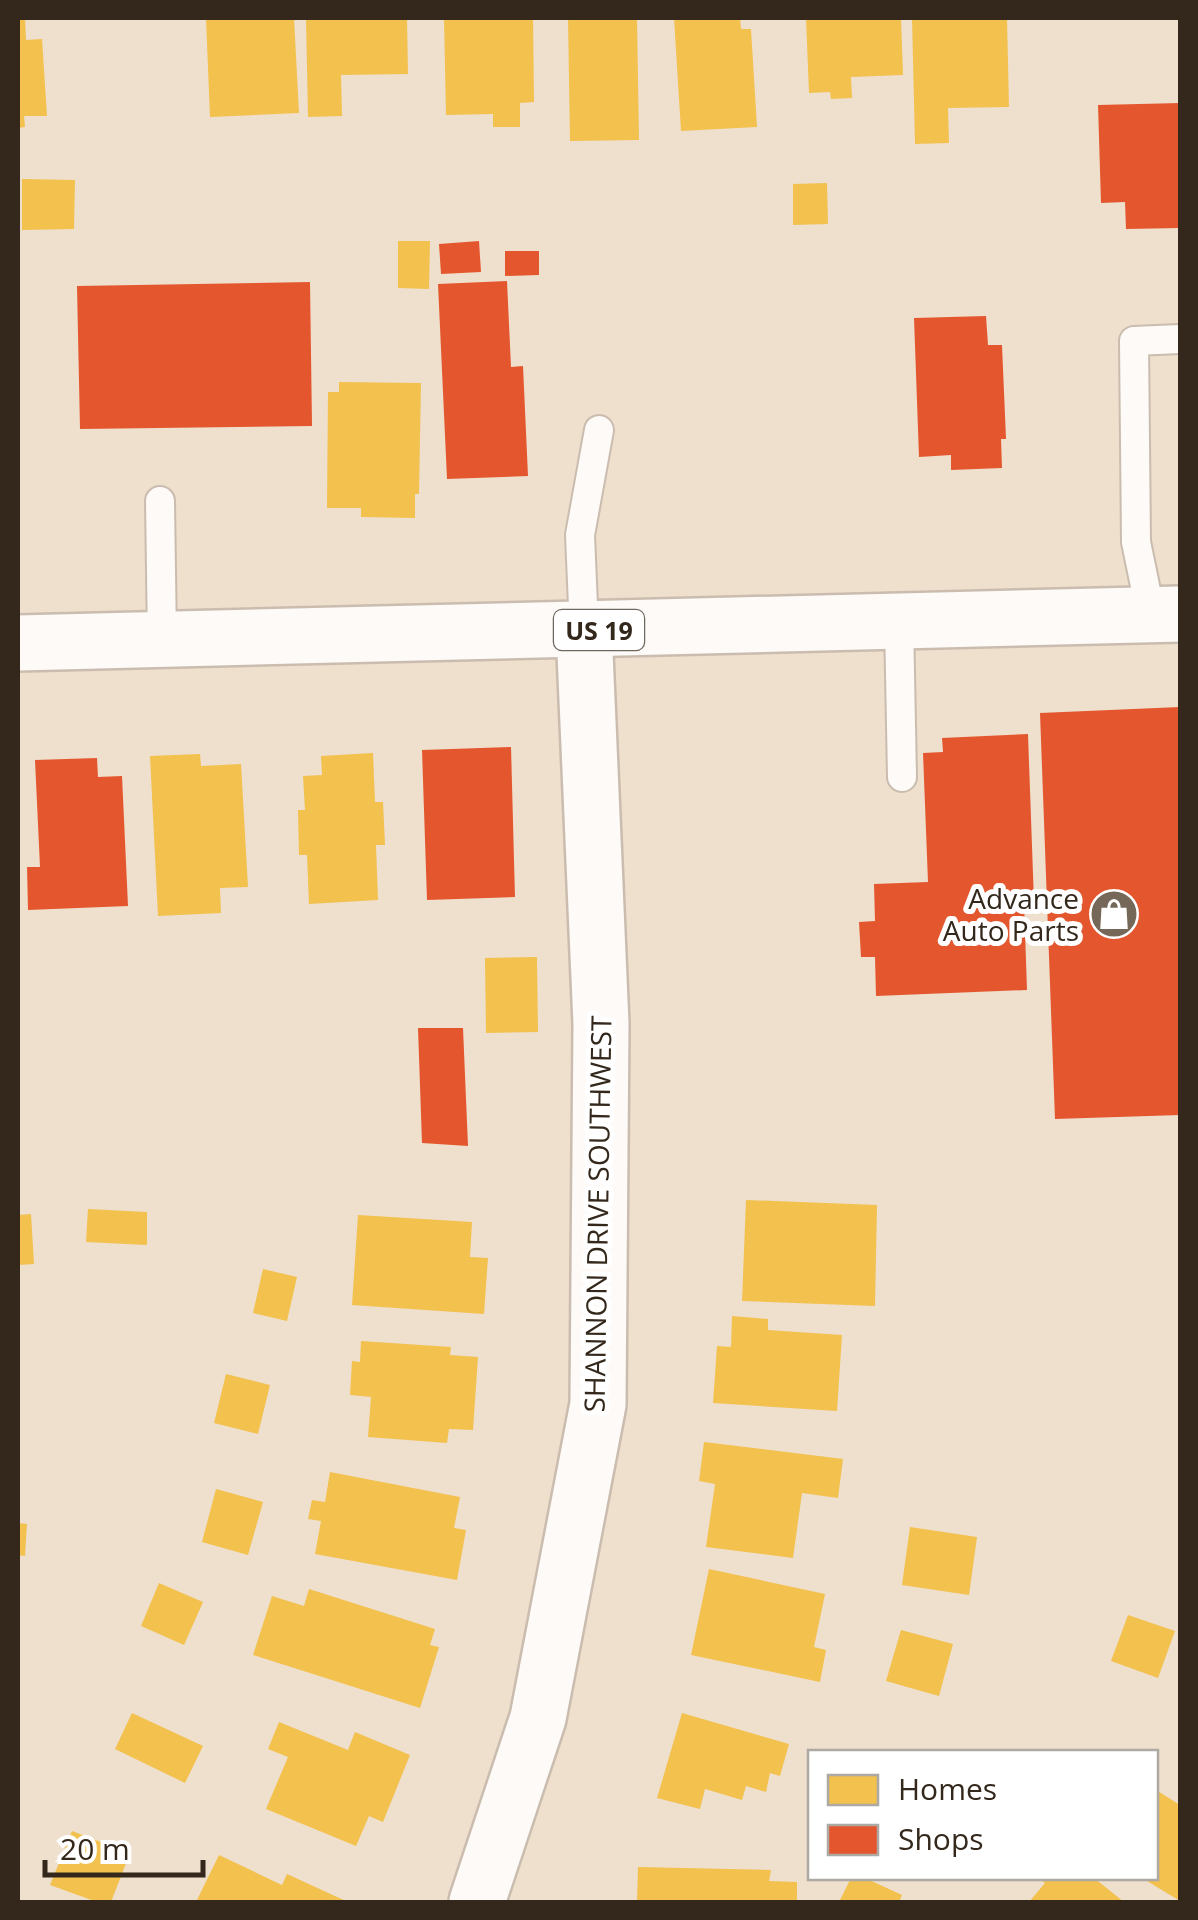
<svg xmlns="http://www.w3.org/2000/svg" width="1198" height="1920" viewBox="0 0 1198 1920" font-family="'Open Sans',sans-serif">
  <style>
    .homes { fill: #f2c14e }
    .shops { fill: #e4572e }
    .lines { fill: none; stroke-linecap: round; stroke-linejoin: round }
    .service-casing { stroke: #cabdaf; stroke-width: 32 }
    .minor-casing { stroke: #cabdaf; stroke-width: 60 }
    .primary-casing { stroke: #cabdaf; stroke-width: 60 }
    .service { stroke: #fdfaf8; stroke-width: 28 }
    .minor { stroke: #fdfaf8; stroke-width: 55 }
    .primary { stroke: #fdfaf8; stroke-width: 55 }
    .labels { text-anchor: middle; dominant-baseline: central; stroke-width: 10; stroke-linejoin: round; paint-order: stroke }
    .shield { fill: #fff; stroke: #70685f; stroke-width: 2.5 }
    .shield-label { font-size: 25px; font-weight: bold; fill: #33281b }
    .poi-label { font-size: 28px; fill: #33281b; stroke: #fff; text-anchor: end }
    .street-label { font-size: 28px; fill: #33281b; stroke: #fff }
  </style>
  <rect width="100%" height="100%" fill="#efdfcd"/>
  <g class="homes">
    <polygon points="18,18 25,18 26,40 42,39 47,116 24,116 25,127 18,128"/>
    <polygon points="206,18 294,18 299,113 210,117"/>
    <polygon points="306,18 407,18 408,74 341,75 342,116 308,117"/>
    <polygon points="444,18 533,18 534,102 520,103 520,127 493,127 493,114 446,115"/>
    <polygon points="568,18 637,18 639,140 570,141"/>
    <polygon points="674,18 740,18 741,29 751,29 757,127 681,131"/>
    <polygon points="806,18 901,18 903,75 851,77 852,98 831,99 830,92 809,93"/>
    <polygon points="912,18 1007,18 1009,107 948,108 949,143 915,144"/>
    <polygon points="22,179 75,180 74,229 22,230"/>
    <polygon points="827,183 828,224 793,225 793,184"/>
    <polygon points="398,241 430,241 429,289 398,288"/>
    <polygon points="339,382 421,383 419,494 415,494 415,518 361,517 361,508 327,508 328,392 339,392"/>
    <polygon points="373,753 375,802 383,802 385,845 376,845 378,900 309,904 307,855 299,855 298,810 305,810 303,776 322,775 321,756"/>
    <polygon points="200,754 201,766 241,764 248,887 220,888 221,913 158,916 150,756"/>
    <polygon points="537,957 538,1032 486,1033 485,958"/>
    <polygon points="746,1200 877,1205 875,1306 742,1301"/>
    <polygon points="88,1209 147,1212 147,1245 86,1242"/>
    <polygon points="31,1214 34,1264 18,1265 18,1215"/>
    <polygon points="358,1215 472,1222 470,1257 488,1258 484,1314 352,1305"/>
    <polygon points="263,1269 297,1277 287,1321 253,1313"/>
    <polygon points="732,1316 768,1319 768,1330 842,1335 837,1411 713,1403 717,1346 731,1347"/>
    <polygon points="361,1341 451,1347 450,1355 478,1357 473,1430 449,1429 447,1443 368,1437 371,1397 350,1395 352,1361 360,1362"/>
    <polygon points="226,1374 270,1385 258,1434 214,1423"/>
    <polygon points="704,1442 843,1459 838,1498 802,1493 793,1558 706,1547 715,1484 699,1481"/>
    <polygon points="330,1472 460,1497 454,1528 466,1530 457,1580 315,1554 321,1521 308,1519 312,1500 325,1502"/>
    <polygon points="216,1489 263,1502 248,1555 202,1542"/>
    <polygon points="18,1523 27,1524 25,1556 18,1555"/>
    <polygon points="910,1527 977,1537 969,1595 902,1585"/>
    <polygon points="709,1569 825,1594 814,1647 826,1650 820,1682 691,1655"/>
    <polygon points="159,1583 203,1602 184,1645 141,1626"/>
    <polygon points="309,1589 435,1629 430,1645 439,1647 420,1708 253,1655 272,1596 304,1606"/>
    <polygon points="1128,1615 1175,1631 1158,1678 1111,1661"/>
    <polygon points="901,1630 953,1644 939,1696 886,1681"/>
    <polygon points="132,1713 203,1746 185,1783 115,1749"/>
    <polygon points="682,1713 789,1744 780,1776 770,1773 766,1792 746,1786 742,1800 705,1789 700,1809 657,1798"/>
    <polygon points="279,1722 348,1750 355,1732 410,1755 383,1822 369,1816 356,1846 266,1809 288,1757 268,1749"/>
    <polygon points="1156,1790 1180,1805 1180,1901 1142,1878 1156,1878"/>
    <polygon points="72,1831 130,1853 111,1902 97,1902 50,1885"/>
    <polygon points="219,1855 282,1885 287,1874 348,1902 196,1902"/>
    <polygon points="638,1867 771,1870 769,1881 797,1882 797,1902 637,1902"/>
    <polygon points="851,1878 865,1878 902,1895 899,1902 839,1902"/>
    <polygon points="1038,1878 1094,1878 1124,1902 1029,1902 1045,1883"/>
  </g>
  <g class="shops">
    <polygon points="1180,103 1180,228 1126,229 1125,202 1101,203 1098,105"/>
    <polygon points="479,241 481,272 441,274 439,244"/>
    <polygon points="505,251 539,251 539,275 505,276"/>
    <polygon points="507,281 511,367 523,366 528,476 447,479 438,284"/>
    <polygon points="310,282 312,426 80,429 77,286"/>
    <polygon points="986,316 988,345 1002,345 1006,439 1001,439 1002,468 951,470 951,455 919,457 914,318"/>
    <polygon points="1180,707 1180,1115 1055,1119 1040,713"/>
    <polygon points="1028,734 1034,902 1024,902 1027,990 876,996 875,957 861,957 859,922 875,921 874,884 928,882 923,753 943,752 942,738"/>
    <polygon points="511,747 515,897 427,900 422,750"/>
    <polygon points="97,758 98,777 122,776 128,906 28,910 27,867 40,867 35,760"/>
    <polygon points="418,1028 463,1028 468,1146 422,1143"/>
  </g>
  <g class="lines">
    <g class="service-casing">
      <g id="service">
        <polyline points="160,501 162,640"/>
        <polyline points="1151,615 1136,542 1134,341 1180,339"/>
        <polyline points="899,621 902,777"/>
        <polyline points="584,630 580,535 599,430"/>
      </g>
    </g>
    <g class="minor-casing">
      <polyline id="minor" points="477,1902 538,1718 598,1404 601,1024 584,630"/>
    </g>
    <g class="primary-casing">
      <polyline id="primary" points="18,643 1180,614"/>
    </g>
    <use href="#service" class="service"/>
    <use href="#minor" class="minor"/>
    <use href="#primary" class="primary"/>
  </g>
  <defs>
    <g id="shop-disc" transform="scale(2.5)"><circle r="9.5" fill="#756859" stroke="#fff"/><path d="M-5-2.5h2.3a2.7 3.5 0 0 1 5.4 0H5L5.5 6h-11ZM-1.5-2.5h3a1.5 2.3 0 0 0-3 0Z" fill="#fff"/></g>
  </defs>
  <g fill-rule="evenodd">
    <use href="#shop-disc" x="1114" y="914"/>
  </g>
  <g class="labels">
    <rect class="shield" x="554" y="610" width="90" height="40" rx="8"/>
    <g class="shield-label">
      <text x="599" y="630">US 19</text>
    </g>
    <g class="poi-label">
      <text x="1079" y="898">Advance<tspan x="1079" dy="32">Auto Parts</tspan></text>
    </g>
    <g class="street-label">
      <text transform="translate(597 1214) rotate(-89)">SHANNON DRIVE SOUTHWEST</text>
    </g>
  </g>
  <rect width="1198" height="1920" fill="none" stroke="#33281b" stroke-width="40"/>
  <rect x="808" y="1750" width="350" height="130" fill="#ffffff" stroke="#ada9a4" stroke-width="2.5"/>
  <rect x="828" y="1775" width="50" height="30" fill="#f2c14e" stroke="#ada9a4" stroke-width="2.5"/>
  <text x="898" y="1800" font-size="30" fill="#33281b">Homes</text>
  <rect x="828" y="1825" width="50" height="30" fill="#e4572e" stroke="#ada9a4" stroke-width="2.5"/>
  <text x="898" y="1850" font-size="30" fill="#33281b">Shops</text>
  <path d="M45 1860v15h158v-15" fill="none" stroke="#33281b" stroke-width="5"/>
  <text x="60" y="1860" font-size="30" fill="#33281b" stroke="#ffffff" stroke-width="8" paint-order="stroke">20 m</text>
</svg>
